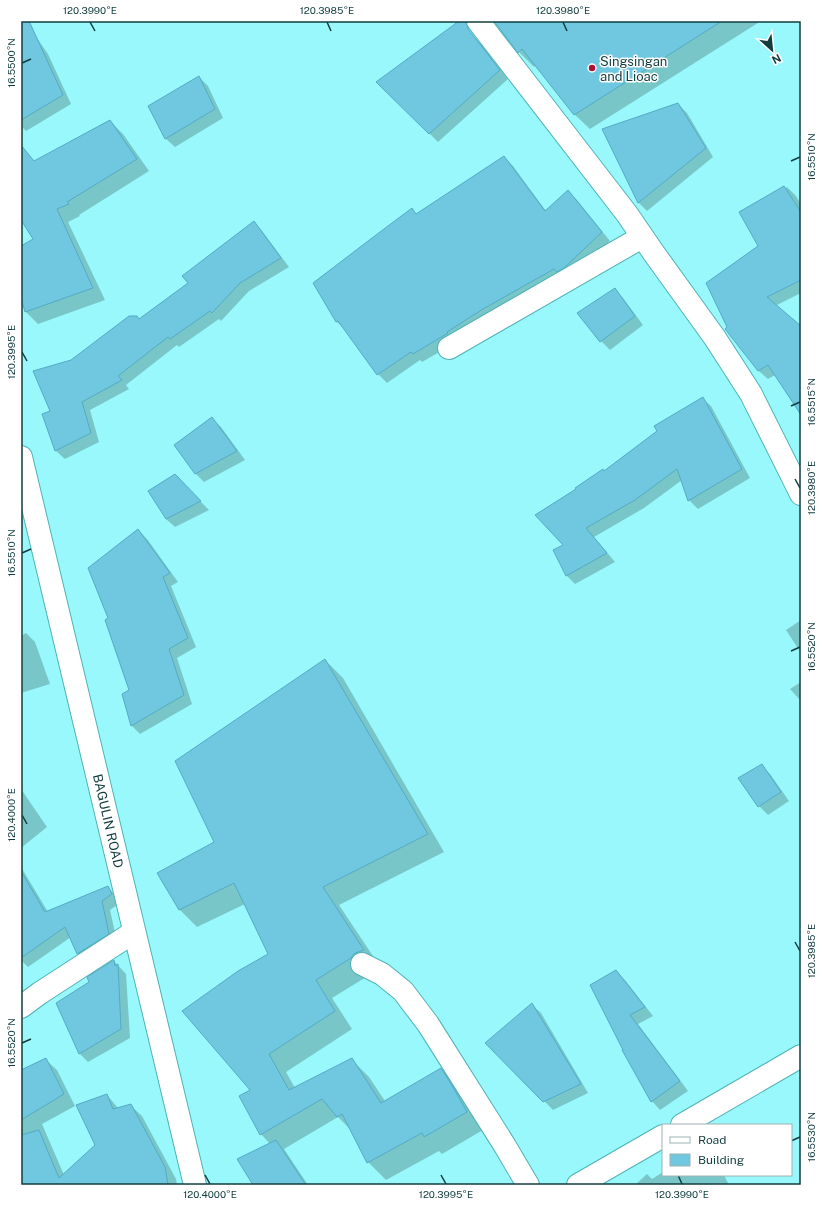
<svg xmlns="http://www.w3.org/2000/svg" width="822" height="1206" viewBox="0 0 822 1206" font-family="'Public Sans',sans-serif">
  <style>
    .shadow { fill: #0003 }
    .building { fill: #6fc7e0; stroke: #53abc4 }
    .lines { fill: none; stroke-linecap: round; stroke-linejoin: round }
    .minor-casing { stroke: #50b2b5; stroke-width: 24 }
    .major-casing { stroke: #50b2b5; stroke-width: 24 }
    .minor { stroke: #fff; stroke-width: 22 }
    .major { stroke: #fff; stroke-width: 22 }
    .ticks { fill: none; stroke: #123c3e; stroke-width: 1.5 }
    .poi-dot { fill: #aa1432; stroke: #fff; stroke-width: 1.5 }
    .labels { text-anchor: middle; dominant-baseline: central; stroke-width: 3; stroke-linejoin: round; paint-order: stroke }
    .poi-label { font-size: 13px; fill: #123c3e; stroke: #fff; text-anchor: start }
    .street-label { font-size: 13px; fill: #123c3e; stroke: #fff }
    .neatline { fill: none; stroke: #123c3e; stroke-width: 1.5 }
    .ticks-label { font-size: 10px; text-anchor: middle; fill: #123c3e }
  </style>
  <rect width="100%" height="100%" fill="#98f8fb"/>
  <g class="shadow">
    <polygon points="21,21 25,21 48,54 71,104 26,131 21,126"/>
    <polygon points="496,21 761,21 590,129 574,114 536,65 534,67 519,52"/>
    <polygon points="472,35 481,44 508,79 438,142 378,82"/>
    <polygon points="199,77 208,86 223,118 175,147 166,139 150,107"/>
    <polygon points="678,104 687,113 713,157 647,211 639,203 604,129"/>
    <polygon points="110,121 123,134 149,171 79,215 80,216 68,222 105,300 38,324 26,312 21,293 21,247 34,240 21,218 21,162 34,162"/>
    <polygon points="504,157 513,166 546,211 568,191 577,200 610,241 572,276 422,362 420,360 387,383 378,374 346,330 337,322 315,284 416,215"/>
    <polygon points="787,187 796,196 801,204 801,293 775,306 801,327 801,414 775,375 768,379 759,371 726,329 759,246 785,189"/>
    <polygon points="254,222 262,231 289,267 249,291 221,321 219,319 179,347 177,345 126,385 129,389 90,410 99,442 65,459 56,451 43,415 52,412 72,361 139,320 189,283"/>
    <polygon points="615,289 623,298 643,325 610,350 601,341 578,313"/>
    <polygon points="702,398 711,406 750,478 698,509 689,500 682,480 644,508 594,537 615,562 575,584 567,576 554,551 565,545 604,472"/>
    <polygon points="212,419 221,427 245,460 204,482 195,473"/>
    <polygon points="174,475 209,510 175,527 166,519"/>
    <polygon points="138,530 147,539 178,582 171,586 196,647 177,658 192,704 140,734 132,726 123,695 130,691 110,618"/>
    <polygon points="801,620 801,653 786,630"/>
    <polygon points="26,633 35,642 50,684 21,693 21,636"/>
    <polygon points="325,660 343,678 444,852 339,905 381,968 332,998 352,1029 286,1072 295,1088 351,1059 369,1077 385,1101 441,1069 458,1086 483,1130 442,1154 439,1151 386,1180 368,1162 352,1131 338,1117 284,1149 308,1185 254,1185 270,1144 261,1134 251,1090 269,954 245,904 197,927 179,909 215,842"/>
    <polygon points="801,682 801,701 790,689"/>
    <polygon points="761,766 770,774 789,801 768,815 759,806"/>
    <polygon points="21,789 47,827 21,848"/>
    <polygon points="21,867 48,912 108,887 116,896 120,903 110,910 117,942 86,962 78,954 71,937 28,967 21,960"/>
    <polygon points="114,961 126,974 130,1038 88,1062 79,1053 90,983"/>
    <polygon points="616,972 625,980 653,1016 638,1024 688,1091 660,1110 652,1101"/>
    <polygon points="532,1005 541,1013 588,1093 553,1110 487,1043"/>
    <polygon points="45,1059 57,1070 75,1106 42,1124 64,1175 96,1146 107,1095 118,1108 130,1105 142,1116 176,1179 177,1185 21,1185 21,1071"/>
    <polygon points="663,1172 663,1175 724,1175 729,1185 635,1185 647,1174 652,1179"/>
  </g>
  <g class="building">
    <polygon points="21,21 29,21 63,95 21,120"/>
    <polygon points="459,21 466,21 468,29 500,70 429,134 376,82"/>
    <polygon points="494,21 722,21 574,115 522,49 518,53"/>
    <polygon points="199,76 215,109 165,139 148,106"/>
    <polygon points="678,103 706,148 638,203 602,129"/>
    <polygon points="110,120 137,159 67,202 69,204 57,209 93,288 25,312 21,298 21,246 33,239 21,220 21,145 34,161"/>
    <polygon points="504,156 545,211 568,190 602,232 564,268 557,272 554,269 483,309 447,332 448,333 413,354 411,352 377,375 338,321 336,322 313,283 372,238 412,208 416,214"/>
    <polygon points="784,186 801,212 801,280 767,297 801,326 801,415 768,365 758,371 725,329 727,327 706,283 758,246 739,212"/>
    <polygon points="254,221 281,258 240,283 212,313 210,311 170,339 168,337 118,376 122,380 82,402 91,433 55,451 42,414 50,411 33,371 71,360 129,316 137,316 139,319 188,283 182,276"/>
    <polygon points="615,288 635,316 600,342 577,313"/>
    <polygon points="703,397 742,469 688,501 677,469 635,500 586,528 607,553 566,576 553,550 563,545 535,515 576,489 575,488 603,469 604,471 657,431 654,426"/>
    <polygon points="212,417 237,451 195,474 174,445"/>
    <polygon points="175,474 201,501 166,519 148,491"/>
    <polygon points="138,529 170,573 163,577 188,638 169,649 184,695 131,726 122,694 129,690 105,620 108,618 88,568"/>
    <polygon points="325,659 428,834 323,887 364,950 355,953 351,958 316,980 335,1011 269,1054 289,1090 352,1058 381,1103 441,1068 453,1087 467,1112 424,1137 422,1133 367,1163 342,1114 337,1117 322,1099 260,1135 239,1096 250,1090 182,1011 238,971 268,954 234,883 179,910 157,873 214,842 175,761"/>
    <polygon points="762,764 781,792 758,807 738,778"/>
    <polygon points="21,871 45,912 108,886 112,894 102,901 109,934 77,954 65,927 21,958"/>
    <polygon points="114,960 115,966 118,964 121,1029 79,1054 56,1003 89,982 87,977"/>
    <polygon points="616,970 645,1007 630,1015 680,1081 651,1102 622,1050 623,1050 590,985"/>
    <polygon points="532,1003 581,1084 543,1102 485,1043"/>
    <polygon points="46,1058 64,1094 21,1120 21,1070"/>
    <polygon points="107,1094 113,1109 131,1104 165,1167 168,1185 21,1185 21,1135 39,1130 59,1178 95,1145 76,1105"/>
    <polygon points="276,1140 306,1185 253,1185 237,1159"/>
  </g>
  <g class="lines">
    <g class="minor-casing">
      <g id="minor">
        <polyline points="478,21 627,214 653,252 715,338 751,394 801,494"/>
        <polyline points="449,348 642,237"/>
        <polyline points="362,964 382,974 403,991 428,1024 505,1146 528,1185"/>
        <polyline points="21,1007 40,993 134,932"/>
        <polyline points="682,1125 801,1056"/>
        <polyline points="578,1185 663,1136"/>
      </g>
    </g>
    <g class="major-casing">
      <polyline id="major" points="21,457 195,1185"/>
    </g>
    <use href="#minor" class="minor"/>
    <use href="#major" class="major"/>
  </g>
  <path class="ticks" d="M90,22L95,31M327,22L331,31M563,22L567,31M22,63L31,59M791,161L800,157M22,352L27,361M791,406L800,402M795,479L800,488M22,553L31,549M791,651L800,647M22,815L27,824M795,942L800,951M22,1043L31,1039M791,1141L800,1137M205,1175L210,1184M441,1175L446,1184M678,1175L682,1184"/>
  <circle class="poi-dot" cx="592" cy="68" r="4"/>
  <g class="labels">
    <g class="poi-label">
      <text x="600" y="61">Singsingan<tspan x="600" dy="15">and Lioac</tspan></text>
    </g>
    <g class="street-label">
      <text transform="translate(108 821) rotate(77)">BAGULIN ROAD</text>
    </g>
  </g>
  <rect width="822" height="1206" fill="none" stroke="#ffffff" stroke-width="44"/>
  <rect x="662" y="1124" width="130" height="52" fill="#ffffff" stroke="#a0b1b2"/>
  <rect x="670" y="1137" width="20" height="6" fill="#ffffff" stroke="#a0b1b2"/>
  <text x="698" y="1144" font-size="12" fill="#123c3e">Road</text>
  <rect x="670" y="1154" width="20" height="12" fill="#6fc7e0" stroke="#a0b1b2"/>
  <text x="698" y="1164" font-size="12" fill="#123c3e">Building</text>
  <g transform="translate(772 50) rotate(153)" stroke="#ffffff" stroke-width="3" paint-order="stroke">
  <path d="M0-3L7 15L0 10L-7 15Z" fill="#123c3e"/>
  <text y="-6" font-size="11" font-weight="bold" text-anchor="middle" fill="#123c3e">N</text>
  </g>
  <rect x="22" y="22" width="778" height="1162" class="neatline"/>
  <g class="ticks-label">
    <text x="90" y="14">120.3990°E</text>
    <text x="327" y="14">120.3985°E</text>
    <text x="563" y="14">120.3980°E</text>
    <text transform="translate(11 63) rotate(-90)" y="4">16.5500°N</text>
    <text transform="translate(811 157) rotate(-90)" y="4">16.5510°N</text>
    <text transform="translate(11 352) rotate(-90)" y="4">120.3995°E</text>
    <text transform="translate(811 402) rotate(-90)" y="4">16.5515°N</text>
    <text transform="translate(811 488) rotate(-90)" y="4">120.3980°E</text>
    <text transform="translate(11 553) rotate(-90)" y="4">16.5510°N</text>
    <text transform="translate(811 647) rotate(-90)" y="4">16.5520°N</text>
    <text transform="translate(11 815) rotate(-90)" y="4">120.4000°E</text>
    <text transform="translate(811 951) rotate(-90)" y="4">120.3985°E</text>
    <text transform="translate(11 1043) rotate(-90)" y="4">16.5520°N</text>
    <text transform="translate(811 1137) rotate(-90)" y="4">16.5530°N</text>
    <text x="210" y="1198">120.4000°E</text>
    <text x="446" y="1198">120.3995°E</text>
    <text x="682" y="1198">120.3990°E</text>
  </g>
</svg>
